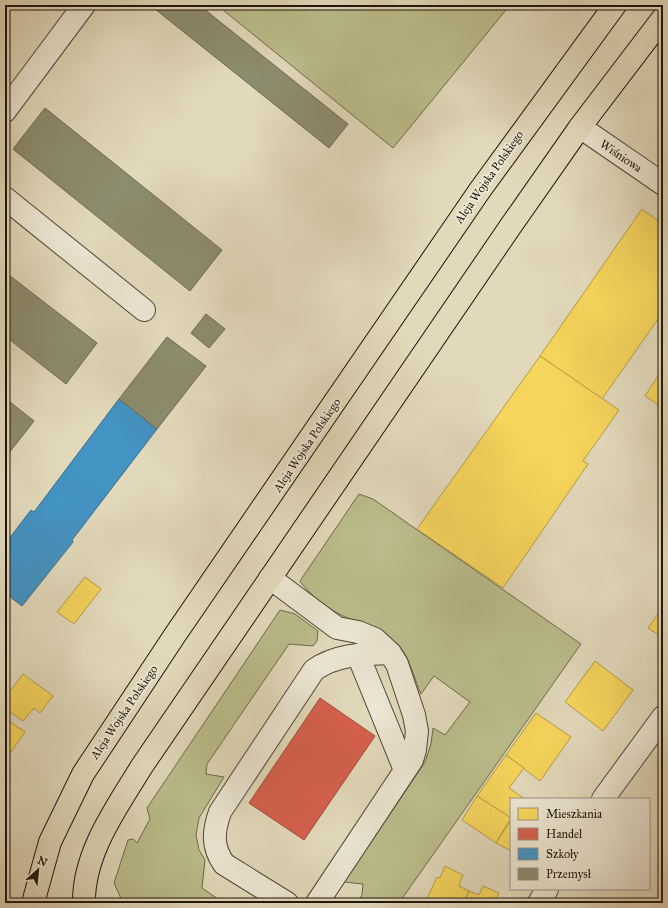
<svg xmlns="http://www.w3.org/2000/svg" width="668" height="908" viewBox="0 0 668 908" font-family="'IM FELL Great Primer',serif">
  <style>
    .green { fill: #bbbd8b; stroke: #6c694b }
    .homes { fill: #f6d55c; stroke: #b59b44 }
    .shops { fill: #d6604d; stroke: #9e4a39 }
    .schools { fill: #4393c3; stroke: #376d8c }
    .industry { fill: #8c8c6e; stroke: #6a6850 }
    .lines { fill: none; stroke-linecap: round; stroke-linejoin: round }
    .minor-casing { stroke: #4e4637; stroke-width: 24 }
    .major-casing { stroke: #1c150b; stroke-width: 24 }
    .minor { stroke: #ece6d3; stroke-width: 22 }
    .major { stroke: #e2d9bb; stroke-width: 22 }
    .labels { text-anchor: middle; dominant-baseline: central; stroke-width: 4; stroke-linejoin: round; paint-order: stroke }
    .street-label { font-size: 12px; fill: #1c150b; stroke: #ece6d3 }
  </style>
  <rect width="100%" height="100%" fill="#e2d9bb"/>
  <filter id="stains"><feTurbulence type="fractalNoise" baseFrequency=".005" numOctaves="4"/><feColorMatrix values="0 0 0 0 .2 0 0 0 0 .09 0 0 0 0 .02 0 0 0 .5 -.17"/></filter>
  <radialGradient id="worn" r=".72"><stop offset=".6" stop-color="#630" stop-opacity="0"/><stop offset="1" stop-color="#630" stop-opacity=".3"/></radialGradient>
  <g class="green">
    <polygon points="217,5 510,5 393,148"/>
    <path d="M359,494L373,499L581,644L399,903H357L362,895L363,884L344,882L425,762L431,744L433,728L445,735L470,702L434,676L421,694C415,681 411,663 403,651C389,631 364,625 343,616C330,610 307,593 300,581Z"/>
    <polygon points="280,610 295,614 318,631 317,641 313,646 289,644 207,764 206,774 224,777 199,818 196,835 199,850 205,860 202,888 224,903 165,903 156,900 157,903 123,903 114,883 128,840 133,839 137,843 150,819 147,808"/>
  </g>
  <g class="homes">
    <polygon points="642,209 663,224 663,312 602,399 540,356"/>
    <polygon points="540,356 619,410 583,461 588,464 503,588 417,529"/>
    <polygon points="663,368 663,408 645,396"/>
    <polygon points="85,577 101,589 74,624 57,612"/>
    <polygon points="663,607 663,638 648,628"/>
    <polygon points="595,661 633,690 603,731 565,702"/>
    <polygon points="23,674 53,696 40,713 34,708 23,721 5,708 5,698"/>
    <polygon points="536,713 571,737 540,781 506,755"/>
    <polygon points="5,718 25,732 8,756 5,754"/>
    <polygon points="506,755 524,768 509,788 525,799 511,799 511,818 477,796"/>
    <polygon points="477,796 511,818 496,843 462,820"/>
    <polygon points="511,820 511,851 496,843"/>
    <polygon points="445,866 463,875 459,886 469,891 464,903 425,903 437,877 440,878"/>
    <polygon points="483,886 499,893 494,902 497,903 464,903 469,891 479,895"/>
  </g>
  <polygon class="shops" points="320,698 375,736 304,840 249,803"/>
  <polygon class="schools" points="119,399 157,429 72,540 73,542 22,606 5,593 5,544 31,510 34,512"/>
  <g class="industry">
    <polygon points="150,5 199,5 348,124 329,148"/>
    <polygon points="45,108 222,250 190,291 13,149"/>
    <polygon points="5,272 97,343 66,384 5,336"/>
    <polygon points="206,314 225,329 209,348 191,333"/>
    <polygon points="167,337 206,366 157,429 119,399"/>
    <polygon points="5,398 34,421 5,458"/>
  </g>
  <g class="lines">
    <g class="minor-casing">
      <g id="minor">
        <polyline points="5,111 84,5"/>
        <polyline points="580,127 663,184"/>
        <polyline points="5,198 144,310"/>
        <polyline points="270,578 337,628 358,632 375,639 390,653 397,664 414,715 417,731 415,750 412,760 317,903"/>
        <polyline points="358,655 405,770"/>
        <polyline points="603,799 663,717"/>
        <path d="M287,903L224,864C212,847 213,832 220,812L314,670C337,654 364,654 390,653"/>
        <polyline points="539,903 547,889"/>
      </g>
    </g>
    <g class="major-casing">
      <g id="major">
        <polyline points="33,903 50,842 83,774 175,635 480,190 615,5"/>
        <path d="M84,903C83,853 117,807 142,766L510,227L580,127L663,18"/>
      </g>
    </g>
    <use href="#minor" class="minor"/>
    <use href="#major" class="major"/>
  </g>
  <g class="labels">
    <g class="street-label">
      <text transform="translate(621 156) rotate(34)">Wiśniowa</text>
      <text transform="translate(489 177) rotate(-55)">Aleja Wojska Polskiego</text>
      <text transform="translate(307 445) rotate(-56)">Aleja Wojska Polskiego</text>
      <text transform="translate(124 712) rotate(-56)">Aleja Wojska Polskiego</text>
    </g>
  </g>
  <rect width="668" height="908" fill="none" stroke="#e2d9bb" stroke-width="20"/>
  <rect x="6" y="6" width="656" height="896" fill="none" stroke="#1c150b" stroke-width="2"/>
  <rect x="10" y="10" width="648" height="888" fill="none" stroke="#1c150b"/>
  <rect x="510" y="798" width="140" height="92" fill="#ece6d3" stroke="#999283"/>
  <rect x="518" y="808" width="20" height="12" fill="#f6d55c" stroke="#999283"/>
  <text x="546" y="818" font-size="12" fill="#1c150b">Mieszkania</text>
  <rect x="518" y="828" width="20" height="12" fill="#d6604d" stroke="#999283"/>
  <text x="546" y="838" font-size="12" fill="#1c150b">Handel</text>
  <rect x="518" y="848" width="20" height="12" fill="#4393c3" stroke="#999283"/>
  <text x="546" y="858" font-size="12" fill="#1c150b">Szkoły</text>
  <rect x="518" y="868" width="20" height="12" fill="#8c8c6e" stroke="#999283"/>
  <text x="546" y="878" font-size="12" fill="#1c150b">Przemysł</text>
  <g transform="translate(38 870) rotate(27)" stroke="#ece6d3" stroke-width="3" paint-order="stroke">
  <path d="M0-3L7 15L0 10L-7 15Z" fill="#1c150b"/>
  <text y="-6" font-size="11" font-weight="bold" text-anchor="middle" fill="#1c150b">N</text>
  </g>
  <rect width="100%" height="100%" filter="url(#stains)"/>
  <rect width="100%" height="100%" fill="url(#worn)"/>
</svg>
